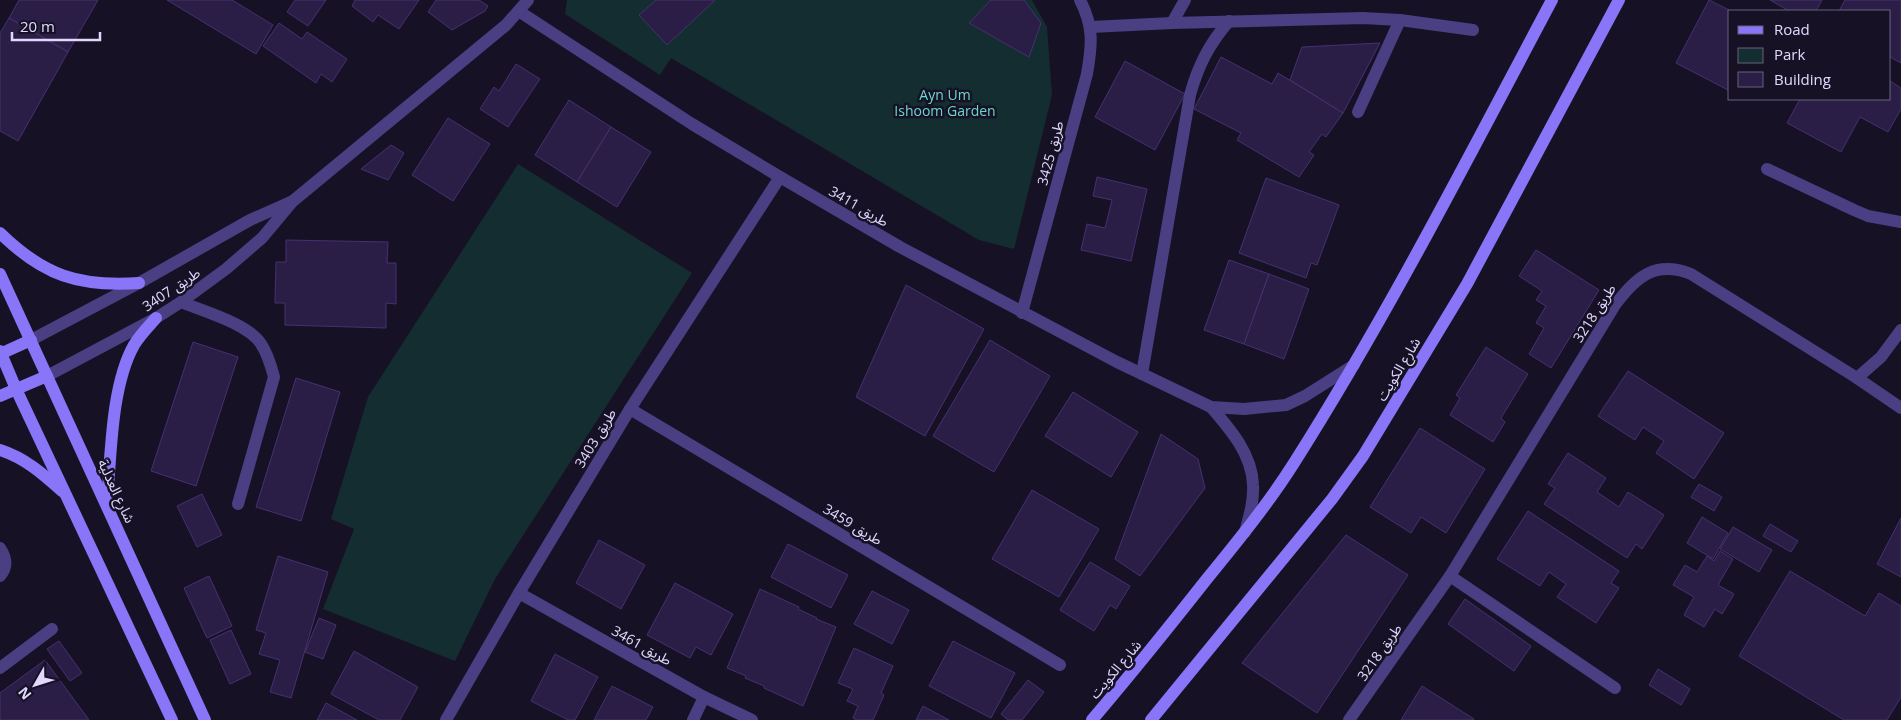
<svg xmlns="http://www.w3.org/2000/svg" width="1901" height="720" viewBox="0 0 1901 720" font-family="'Open Sans','Noto Sans Arabic',sans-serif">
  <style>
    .green { fill: #142d30 }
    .building { fill: #2b1e46; stroke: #453170 }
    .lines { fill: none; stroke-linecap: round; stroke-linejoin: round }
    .service { stroke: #493f82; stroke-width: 12 }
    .minor { stroke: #493f82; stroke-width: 12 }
    .secondary { stroke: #8875f7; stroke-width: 12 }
    .labels { text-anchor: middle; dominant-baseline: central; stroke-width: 5; stroke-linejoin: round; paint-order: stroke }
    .park-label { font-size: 14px; fill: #68d9ca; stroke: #171126 }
    .street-label { font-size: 14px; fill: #e1d8fd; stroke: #171126 }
  </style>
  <rect width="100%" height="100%" fill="#171126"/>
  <g class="green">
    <polygon points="567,0 1032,0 1047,27 1052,95 1014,249 979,240 671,58 660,75 565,14"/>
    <polygon points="518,164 692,273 495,579 455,661 323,609 354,529 331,519 368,397"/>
  </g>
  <g class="building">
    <polygon points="19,0 98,0 68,52 9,18"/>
    <polygon points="167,0 232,0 273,25 256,54"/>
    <polygon points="295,0 326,0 308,26 287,12"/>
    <polygon points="355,0 419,0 399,29 378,15 373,22 352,6"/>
    <polygon points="436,0 479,0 488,6 485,11 452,30 428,12"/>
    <polygon points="656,0 715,0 667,45 639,15"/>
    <polygon points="991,0 1024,0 1041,23 1029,57 969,23"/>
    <polygon points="1709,0 1731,11 1730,91 1676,63"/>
    <polygon points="1770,0 1822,0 1816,11 1789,11"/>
    <polygon points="1845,0 1901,0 1901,63 1890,57 1890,11 1839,11"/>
    <polygon points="9,18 68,52 18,141 0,131 0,33"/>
    <polygon points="279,23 302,39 307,32 347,59 332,82 321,74 316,83 263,46"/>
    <polygon points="1380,43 1343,113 1290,80 1302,47"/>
    <polygon points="1221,57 1272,84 1278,73 1343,113 1326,137 1322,134 1309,152 1314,155 1299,177 1237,140 1241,133 1194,109"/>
    <polygon points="1125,61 1185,94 1155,150 1095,117"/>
    <polygon points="516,64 540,79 508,127 480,109 494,87 499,91"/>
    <polygon points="1890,81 1901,88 1901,109 1888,132 1860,117 1841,152 1787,123 1800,99 1890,99"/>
    <polygon points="569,100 611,127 577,182 535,155"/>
    <polygon points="448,118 490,144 453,201 412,175"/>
    <polygon points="611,127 651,152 617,207 577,182"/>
    <polygon points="391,145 404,153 388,180 361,169"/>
    <polygon points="1097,177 1147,189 1131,261 1081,250 1087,224 1105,228 1112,200 1093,196"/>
    <polygon points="1266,178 1339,205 1317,265 1311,263 1306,278 1239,253"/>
    <polygon points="286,240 388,242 387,263 396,263 396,304 386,303 386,328 285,325 285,303 275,303 276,262 286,262"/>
    <polygon points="1536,250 1599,290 1551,368 1529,354 1544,328 1536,323 1546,306 1536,300 1542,291 1519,276"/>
    <polygon points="1229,260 1269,274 1244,344 1204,330"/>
    <polygon points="1269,274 1309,289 1284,359 1244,344"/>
    <polygon points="906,285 984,329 925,436 856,397"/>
    <polygon points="990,340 1050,376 994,472 933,436"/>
    <polygon points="193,342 238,357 196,486 151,471"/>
    <polygon points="1486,347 1528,374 1501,418 1505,422 1493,442 1450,415 1460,398 1456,395"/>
    <polygon points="1628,371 1724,433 1694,479 1656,453 1664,441 1643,427 1635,440 1598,416"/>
    <polygon points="296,378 340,392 301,521 256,507"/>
    <polygon points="1073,392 1138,432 1111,477 1045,436"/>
    <polygon points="1420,428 1485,469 1446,533 1421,517 1411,533 1370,507"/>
    <polygon points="1161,434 1198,459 1205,488 1140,576 1115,559"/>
    <polygon points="1568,453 1606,478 1597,492 1619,507 1628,492 1664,515 1642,549 1636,544 1627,558 1544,504 1555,488 1548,484"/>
    <polygon points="1699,484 1722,497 1714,511 1691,497"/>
    <polygon points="1032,490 1099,529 1059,597 992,559"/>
    <polygon points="202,494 222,535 197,547 177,506"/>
    <polygon points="1528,511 1619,571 1611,583 1619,588 1596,623 1557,597 1566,584 1549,572 1540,586 1497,559"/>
    <polygon points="1702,517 1728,533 1713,559 1687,543"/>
    <polygon points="1901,518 1901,577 1877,564"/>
    <polygon points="1770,524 1798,541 1791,552 1763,536"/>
    <polygon points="1733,527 1772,550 1759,572 1720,549"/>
    <polygon points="1346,535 1408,575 1317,713 1242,663"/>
    <polygon points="599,540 645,565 621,609 576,583"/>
    <polygon points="788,544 848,575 831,608 771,577"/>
    <polygon points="1720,551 1733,559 1718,585 1734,594 1722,614 1715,609 1704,627 1684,615 1694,597 1673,585 1685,565 1697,572 1707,556 1714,561"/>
    <polygon points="278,556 328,572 291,698 270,692 280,660 259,654 266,633 256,630"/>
    <polygon points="1090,562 1130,586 1116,609 1110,605 1094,631 1060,610"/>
    <polygon points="1790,571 1865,616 1879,593 1901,606 1901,697 1887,720 1844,720 1739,656"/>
    <polygon points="209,576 232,626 207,638 184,588"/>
    <polygon points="675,583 733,614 711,655 696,647 690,658 647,635"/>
    <polygon points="760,589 799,607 798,609 817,618 816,619 836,627 803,706 764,688 764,686 745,678 746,676 727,668"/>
    <polygon points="872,591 909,610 892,644 854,624"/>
    <polygon points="1465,599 1531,646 1514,671 1448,624"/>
    <polygon points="319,618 336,625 323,659 305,652"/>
    <polygon points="231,630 251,674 230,684 210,640"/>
    <polygon points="59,641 82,673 70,681 47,649"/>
    <polygon points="953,641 1015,673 991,718 929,686"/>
    <polygon points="854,648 893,666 881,693 884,695 873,720 857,720 853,718 858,706 847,701 853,689 838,683"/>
    <polygon points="354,651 418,687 400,720 379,720 331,694"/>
    <polygon points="555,654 598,677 575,720 568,720 531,701"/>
    <polygon points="45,660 89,720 0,720 0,693"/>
    <polygon points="1658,669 1690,689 1681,705 1649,685"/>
    <polygon points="1028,680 1044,692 1022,720 1008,720 1001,714"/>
    <polygon points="612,686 653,707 646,720 594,720"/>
    <polygon points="1422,686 1474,719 1473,720 1401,720"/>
    <polygon points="326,703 357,720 317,720"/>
    <polygon points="923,706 949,720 916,720"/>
  </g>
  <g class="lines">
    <g class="service">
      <polyline points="1767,169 1854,210 1868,216 1901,222"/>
      <path d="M0,548C6,557 8,567 0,576"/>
      <polyline points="0,668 52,629"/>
    </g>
    <g class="minor">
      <polyline points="520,12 692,124 780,177 900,247 1117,362 1211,407 1244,409 1286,405 1305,396 1354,365"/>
      <polyline points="1172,23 1185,0"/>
      <polyline points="1091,27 1172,23 1363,18 1400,20 1473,30"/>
      <polyline points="1358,112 1400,20"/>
      <path d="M181,302C203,311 249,324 261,344C268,354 271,366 274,377L238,504"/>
      <path d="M1022,313L1087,74C1092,45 1094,27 1080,0"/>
      <polyline points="31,340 139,283 250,220 293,201"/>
      <path d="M1142,374L1190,95C1198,66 1209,44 1229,21"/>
      <polyline points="47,376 156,318 181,302 226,269 262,238 293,201 506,25 528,0"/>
      <polyline points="1857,378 1881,357 1901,330"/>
      <path d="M1211,407C1230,429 1252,454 1253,485C1254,501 1249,517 1245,532"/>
      <polyline points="630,409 1060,665"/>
      <polyline points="1450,576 1615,688"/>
      <polyline points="519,593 704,697 752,720"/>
      <polyline points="446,720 519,593 630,409 780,177"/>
      <polyline points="693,720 704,697"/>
      <path d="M1349,720L1450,576L1615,305C1636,277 1655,260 1691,274L1857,378L1901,408"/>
    </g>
    <g class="secondary">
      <path d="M0,233C44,276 79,287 139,283"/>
      <polyline points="0,274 205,720"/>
      <polyline points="0,351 16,389 172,720"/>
      <polyline points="0,354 31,340"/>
      <polyline points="0,396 47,376"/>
      <path d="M0,450C25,458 43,474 62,491"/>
      <path d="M107,502C111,455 111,386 134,345C140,335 148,327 156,318"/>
      <path d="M1092,720C1131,674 1169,627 1206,580C1237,542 1268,504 1294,463C1389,313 1469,156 1552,0"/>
      <polyline points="1151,720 1332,499 1363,456 1467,284 1619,0"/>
    </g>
  </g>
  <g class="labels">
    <g class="park-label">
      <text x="945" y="94">Ayn Um<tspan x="945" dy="16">Ishoom Garden</tspan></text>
    </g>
    <g class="street-label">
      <text transform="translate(1050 153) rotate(-75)">طريق 3425</text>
      <text transform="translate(859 206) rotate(30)">طريق 3411</text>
      <text transform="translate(171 289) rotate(-34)">طريق 3407</text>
      <text transform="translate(1594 313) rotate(-57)">طريق 3218</text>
      <text transform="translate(1398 369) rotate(-59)">شارع الكويت</text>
      <text transform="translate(595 438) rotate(-59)">طريق 3403</text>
      <text transform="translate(117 491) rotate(65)">شارع العدلية</text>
      <text transform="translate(853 524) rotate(31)">طريق 3459</text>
      <text transform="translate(642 645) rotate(29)">طريق 3461</text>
      <text transform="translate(1379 652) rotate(-55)">طريق 3218</text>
      <text transform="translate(1115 669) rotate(-50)">شارع الكويت</text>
    </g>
  </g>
  <rect x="1728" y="10" width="162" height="90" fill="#171126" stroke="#68617c"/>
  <rect x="1738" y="26" width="25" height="8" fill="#8875f7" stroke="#68617c"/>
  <text x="1774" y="35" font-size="15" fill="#e1d8fd">Road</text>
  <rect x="1738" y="48" width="25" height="15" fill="#142d30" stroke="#68617c"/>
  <text x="1774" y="60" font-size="15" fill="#e1d8fd">Park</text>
  <rect x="1738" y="72" width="25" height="15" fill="#2b1e46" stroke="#68617c"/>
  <text x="1774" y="85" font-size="15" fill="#e1d8fd">Building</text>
  <g transform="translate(35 685) rotate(231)" stroke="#171126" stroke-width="4" paint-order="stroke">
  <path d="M0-4L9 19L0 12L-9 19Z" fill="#e1d8fd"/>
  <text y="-8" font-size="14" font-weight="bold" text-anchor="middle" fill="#e1d8fd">N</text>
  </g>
  <path d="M12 32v8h88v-8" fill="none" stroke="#e1d8fd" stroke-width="2.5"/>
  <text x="20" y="32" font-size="15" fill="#e1d8fd" stroke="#171126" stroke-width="4" paint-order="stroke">20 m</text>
</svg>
